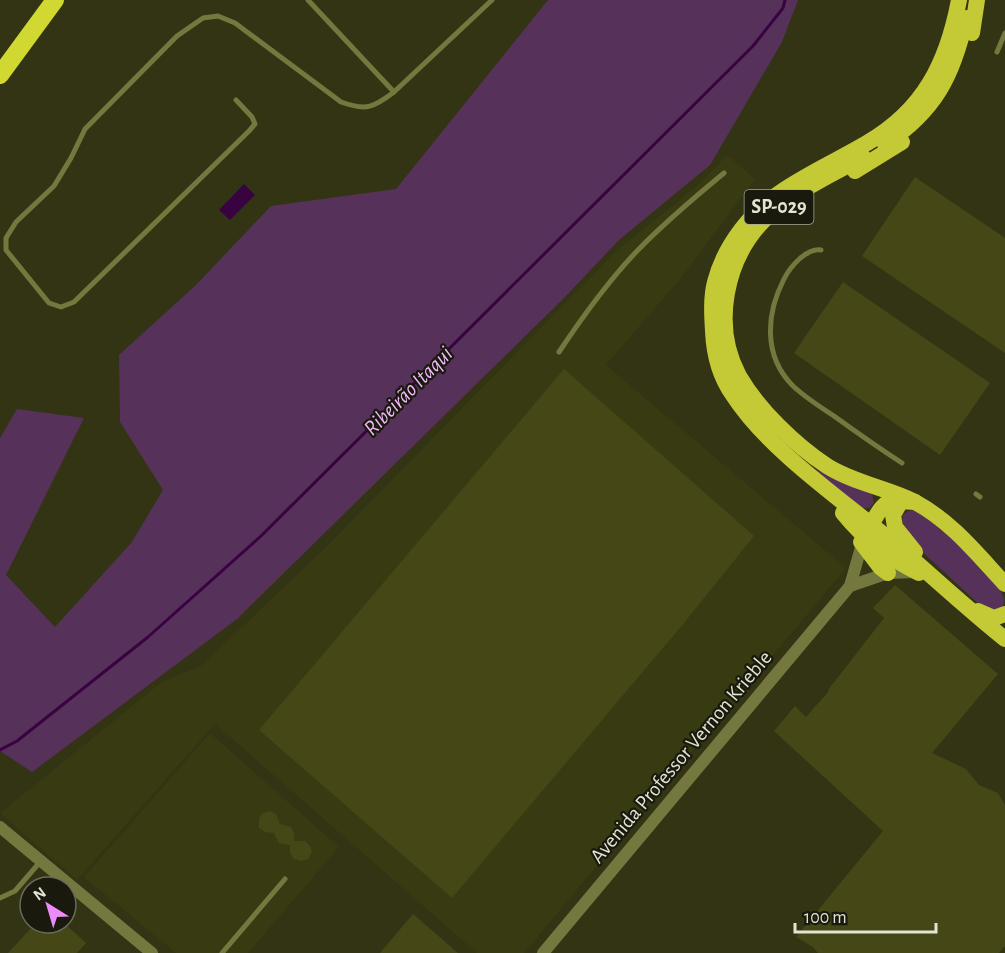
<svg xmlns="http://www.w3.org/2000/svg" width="1005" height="953" viewBox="0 0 1005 953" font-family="'Alegreya Sans',sans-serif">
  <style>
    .built { fill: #383a12 }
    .green { fill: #56325b }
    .water { fill: #390241 }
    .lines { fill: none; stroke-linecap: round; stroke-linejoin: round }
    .stream { stroke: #390241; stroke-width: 3 }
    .building { fill: #454717 }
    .service { stroke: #74783f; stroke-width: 5 }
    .tertiary { stroke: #74783f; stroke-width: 12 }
    .trunk { stroke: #c4ca36; stroke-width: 16 }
    .motorway { stroke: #d2d832; stroke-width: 18 }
    .labels { text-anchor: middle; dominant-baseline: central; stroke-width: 4.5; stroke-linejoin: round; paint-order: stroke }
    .shield { fill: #191a0d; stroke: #a6a898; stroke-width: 1.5 }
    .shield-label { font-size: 20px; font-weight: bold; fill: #e3e5d3 }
    .street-label { font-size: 21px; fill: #e3e5d3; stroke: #191a0d }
    .water-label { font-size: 22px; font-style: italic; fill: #f5b7fd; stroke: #191a0d }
  </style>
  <rect width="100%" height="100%" fill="#323414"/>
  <g class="built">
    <polygon points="727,155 755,179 681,278 606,365 846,568 524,953 477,953 215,724 77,880 0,813 163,681 201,666 324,549 616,251 697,186"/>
    <polygon points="210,733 339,847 248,953 176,953 84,877"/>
  </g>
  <g class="green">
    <polygon points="548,0 798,0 782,42 710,165 619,240 565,297 237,619 32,772 0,751 0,438 17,409 84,418 6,575 55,627 132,542 163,490 120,422 119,355 196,285 271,206 396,189"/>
    <polygon points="812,468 872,494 874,503 869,508 861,508"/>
    <path d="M915,510C932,519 1000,580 1004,598C1005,602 1003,607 1000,611L981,606L917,547L902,521L903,515L908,511Z"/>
  </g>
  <polygon class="water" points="244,184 255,195 230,220 219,210"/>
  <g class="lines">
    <polyline class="stream" points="0,750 17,741 148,637 261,536 753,46 783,8 785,0"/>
  </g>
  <g class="building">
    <polygon points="915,177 1005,238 1005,353 862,256"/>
    <polygon points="843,282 990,383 940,455 794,353"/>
    <polygon points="564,369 754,536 684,623 452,898 259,730"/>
    <polygon points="895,585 998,674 932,753 966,769 979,785 998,793 1005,805 1005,946 999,953 818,953 813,947 796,937 883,831 774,731 795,706 806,717 829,691 828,690 884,618 873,608"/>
    <polygon points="270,811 276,814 280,824 291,827 294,833 294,841 305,841 310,846 312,852 308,859 301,861 294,859 290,853 290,845 279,843 274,833 265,832 259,828 259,818 263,813"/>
    <polygon points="413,914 458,953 380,953"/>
    <polygon points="36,923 64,923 86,943 77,953 8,953"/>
  </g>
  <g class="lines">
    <g class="service">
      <polyline points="308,0 394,92 492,0"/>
      <polyline points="997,52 1005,33"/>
      <path d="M236,100L252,117L255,124L249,131L74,302L61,307L49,303L6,250V238L16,222L54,186L71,158L85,129L177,36L203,18L218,16L235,23L341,102C366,111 373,108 394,92"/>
      <path d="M821,250C806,248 790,267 784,279C766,314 763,356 793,386C805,397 820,407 834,416C856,432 879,448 902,463"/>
      <path d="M559,352C583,316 608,281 638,250C665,222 695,197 724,173"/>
      <polyline points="976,494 980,497"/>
      <polyline points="0,898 15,891 40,862"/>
      <polyline points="222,953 285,879"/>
    </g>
    <g class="tertiary">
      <polyline points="850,586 888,573 916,572"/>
      <polyline points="0,827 152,953"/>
      <polyline points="543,953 850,586 862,544"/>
    </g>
    <g class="trunk">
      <path d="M959,0C947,63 924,110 867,143C840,159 811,172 784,190C752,211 725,244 715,282C711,297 712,315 713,331C714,354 720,377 733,395C769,450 838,497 889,539C928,572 965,607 1005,639"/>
      <polyline points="972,33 977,0"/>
      <path d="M885,144C935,111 953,76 966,18"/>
      <path d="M863,157C830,176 791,193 764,220C725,260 712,326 739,376C758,409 795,445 827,466C854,483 887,488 915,502C952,522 977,554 1005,584"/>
      <polyline points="855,171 902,142"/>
      <polyline points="915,502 901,501 893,515 895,527 915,552"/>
      <path d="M843,513C864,539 888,558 919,573"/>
      <path d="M866,535C874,521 882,496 901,501"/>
      <polyline points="861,542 880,567 888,573"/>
      <polyline points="978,611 994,618 1005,614"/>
    </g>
    <polyline class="motorway" points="0,75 55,0"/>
  </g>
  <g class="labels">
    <rect class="shield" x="744.5" y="190" width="69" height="34" rx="4.5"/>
    <g class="shield-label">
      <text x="779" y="207">SP-029</text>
    </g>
    <g class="street-label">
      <text transform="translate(681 757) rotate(-50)">Avenida Professor Vernon Krieble</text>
    </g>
    <g class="water-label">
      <text transform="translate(408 391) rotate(-45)">Ribeirão Itaqui</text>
    </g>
  </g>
  <g transform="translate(48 905) rotate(323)"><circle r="28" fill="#191a0d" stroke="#6a6b5c" stroke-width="1.5"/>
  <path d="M0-4.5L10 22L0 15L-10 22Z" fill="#ec8cfa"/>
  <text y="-9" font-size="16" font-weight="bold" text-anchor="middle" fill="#e3e5d3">N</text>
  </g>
  <path d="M795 923v9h141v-9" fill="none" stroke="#e3e5d3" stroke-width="3"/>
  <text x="804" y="923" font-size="18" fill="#e3e5d3" stroke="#191a0d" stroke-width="4.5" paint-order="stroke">100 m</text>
</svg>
